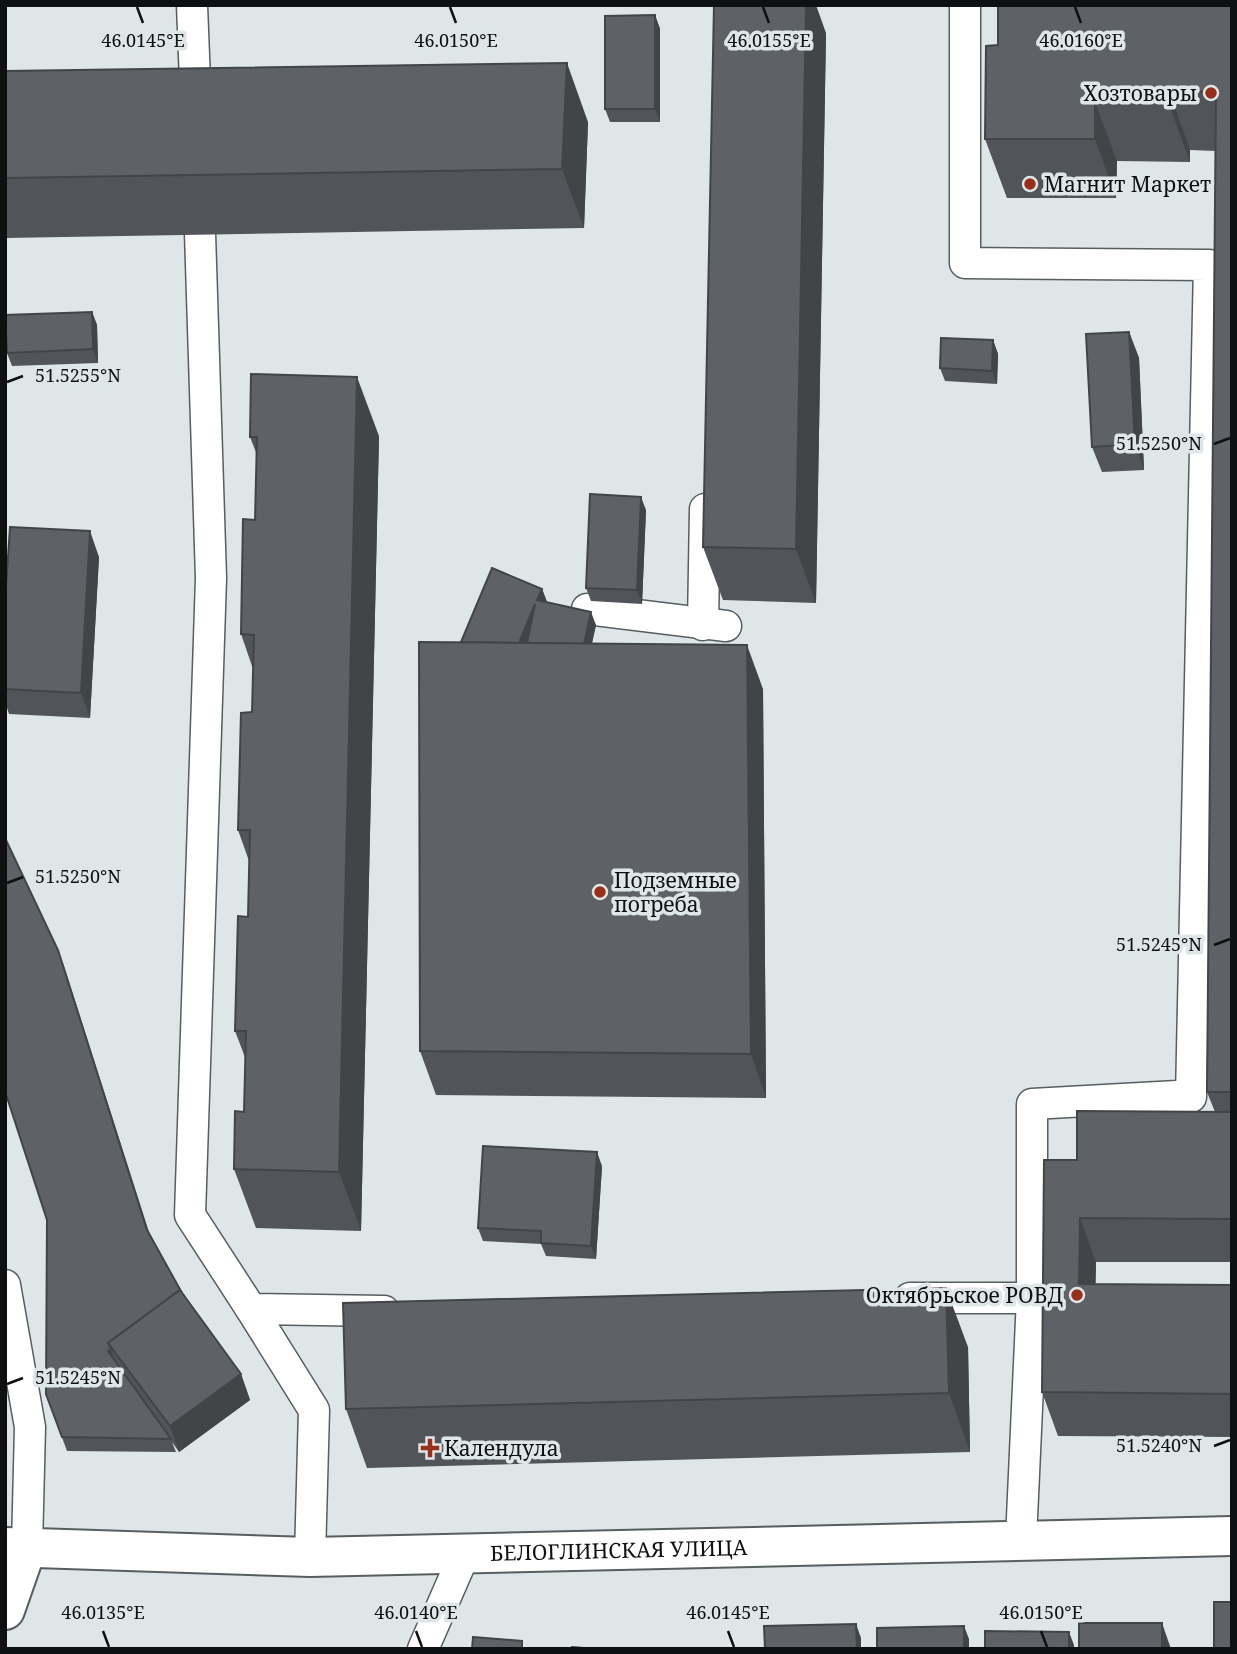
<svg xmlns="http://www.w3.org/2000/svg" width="1237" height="1654" viewBox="0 0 1237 1654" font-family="'Noto Serif',serif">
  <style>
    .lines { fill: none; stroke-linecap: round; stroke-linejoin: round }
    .lane-casing { stroke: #575e60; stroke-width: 33 }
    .street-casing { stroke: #575e60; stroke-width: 42 }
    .lane { stroke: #fff; stroke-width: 30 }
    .street { stroke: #fff; stroke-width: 38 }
    .wall { fill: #515459 }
    .shaded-wall { fill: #424548 }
    .building { fill: #5e6267; stroke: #424548; stroke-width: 2 }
    .ticks { fill: none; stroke: #0e1011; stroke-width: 2.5 }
    .poi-dot { fill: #982f1b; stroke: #dee6e8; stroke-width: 2.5 }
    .labels { text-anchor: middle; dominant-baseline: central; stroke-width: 7; stroke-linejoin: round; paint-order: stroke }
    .poi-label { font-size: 21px; fill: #0e1011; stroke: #dee6e8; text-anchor: start }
    .street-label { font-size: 21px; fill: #0e1011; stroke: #dee6e8 }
    .ticks-label { font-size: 18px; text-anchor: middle; fill: #0e1011; stroke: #dee6e8; stroke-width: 7; stroke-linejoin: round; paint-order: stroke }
  </style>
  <rect width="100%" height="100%" fill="#dee6e8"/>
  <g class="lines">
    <g class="lane-casing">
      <g id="lane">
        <polyline points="192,5 196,107"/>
        <polyline points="965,5 965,263 1209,265 1191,1097 1177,1096 1032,1104 1032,1298 1021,1540"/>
        <polyline points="200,233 211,578 190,1215 251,1309 384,1311"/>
        <polyline points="587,609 726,626"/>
        <polyline points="703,625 705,509"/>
        <polyline points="5,1285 30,1427 27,1547"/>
        <polyline points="910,1298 1032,1298"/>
        <polyline points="251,1309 314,1410 310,1557"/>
        <polyline points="423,1649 465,1553"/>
      </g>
    </g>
    <g class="street-casing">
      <g id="street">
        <path id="s1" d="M5,1547L310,1557L1232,1536"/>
        <polyline points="5,1610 27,1547"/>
      </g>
    </g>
    <use href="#lane" class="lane"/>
    <use href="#street" class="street"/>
  </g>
  <g class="wall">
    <polygon points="1232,5 1232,1262 1096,1262 1095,1284 1232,1285 1232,1437 1058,1436 1042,1392 1077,1160 1215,1112 1207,1092 1216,151 1190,150 1190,162 1117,161 1116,198 1007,198 985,139 998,45"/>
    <polygon points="655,15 660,29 660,122 610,122 605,109"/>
    <polygon points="826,33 816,603 723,600 703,547"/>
    <polygon points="5,71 588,122 584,228 5,238"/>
    <polygon points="92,312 97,325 98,363 12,366 7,353"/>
    <polygon points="1129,332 1139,358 1144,470 1102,472 1092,447"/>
    <polygon points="993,340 998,354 997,384 945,381 940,368"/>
    <polygon points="379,436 361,1231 256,1228 234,1169 244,1112 246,1060 235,1031 248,917 249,861 238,830 252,712 253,669 241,634 255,520 257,455 250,437"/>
    <polygon points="646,510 642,604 591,601 586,588"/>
    <polygon points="99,557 90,718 9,714 5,702 5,602"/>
    <polygon points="542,589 547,602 596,625 592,644 763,689 766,1098 436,1095 420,1051"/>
    <polygon points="63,963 149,1232 182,1293 241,1374 250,1400 179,1452 172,1442 176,1452 67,1451 46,1394"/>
    <polygon points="602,1166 596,1259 546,1256 541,1244 483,1241 478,1228"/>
    <polygon points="968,1347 970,1452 367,1468 346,1409"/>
  </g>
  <g class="shaded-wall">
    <polygon points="806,5 816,5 826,33 816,603 796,549"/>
    <polygon points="655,15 660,29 660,122 655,109"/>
    <polygon points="567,63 588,122 584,228 562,169"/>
    <polygon points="1169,91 1190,150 1190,162 1168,102"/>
    <polygon points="1095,102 1117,161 1116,198 1095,139"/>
    <polygon points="92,312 97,325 98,363 93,349"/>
    <polygon points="1129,332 1139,358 1144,470 1135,444"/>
    <polygon points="993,340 998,354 997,384 992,371"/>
    <polygon points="357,377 379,436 361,1231 339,1172"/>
    <polygon points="641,497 646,510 642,604 637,590"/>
    <polygon points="90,531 99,557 90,718 81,693"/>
    <polygon points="542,589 547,602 537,600"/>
    <polygon points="535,604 540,617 514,678 509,665"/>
    <polygon points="591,612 596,625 583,679 579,666"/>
    <polygon points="747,645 763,689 766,1098 751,1054"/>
    <polygon points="597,1152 602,1166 596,1259 591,1246"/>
    <polygon points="1080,1218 1096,1262 1095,1327 1079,1284"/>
    <polygon points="946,1288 968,1347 970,1452 949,1393"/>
    <polygon points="111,1349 115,1363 108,1351"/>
    <polygon points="241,1374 250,1400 179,1452 170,1426"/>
    <polygon points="1162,1623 1171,1649 1162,1649"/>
    <polygon points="856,1624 861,1638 861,1649 857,1649"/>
    <polygon points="964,1626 969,1639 969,1649 964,1649"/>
    <polygon points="1069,1632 1074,1645 1074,1649 1069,1649"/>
  </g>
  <g class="building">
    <polygon points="714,5 806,5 796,549 703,547"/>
    <polygon points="998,5 1232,5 1232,1092 1207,1092 1216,92 1169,91 1168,102 1095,102 1095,139 985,139 986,46 998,45"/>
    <polygon points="655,15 655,109 605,109 605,16"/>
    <polygon points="567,63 562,169 5,178 5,71"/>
    <polygon points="92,312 93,349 7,353 5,315"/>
    <polygon points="1129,332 1135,444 1092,447 1086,334"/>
    <polygon points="941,338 993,340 992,371 940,368"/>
    <polygon points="251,374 357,377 339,1172 234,1169 235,1111 244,1112 246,1031 235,1031 238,916 248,917 250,830 238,830 241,713 252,712 254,635 241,634 243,519 255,520 257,437 250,437"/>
    <polygon points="590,494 641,497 637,590 586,588"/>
    <polygon points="10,527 90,531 81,693 5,689 5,602"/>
    <polygon points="492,568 542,589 537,600 591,612 584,644 527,643 535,604 519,643 461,642"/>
    <polygon points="419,642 747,645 751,1054 420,1051"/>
    <polygon points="5,838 58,950 147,1230 182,1293 180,1290 108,1343 111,1349 108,1351 171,1439 62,1437 46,1394 47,1220 5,1091"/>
    <polygon points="1077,1111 1232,1112 1232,1219 1080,1218 1079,1284 1232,1285 1232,1394 1042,1392 1044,1160 1077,1160"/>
    <polygon points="483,1146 597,1152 591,1246 541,1243 541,1231 478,1228"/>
    <polygon points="946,1288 949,1393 346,1409 343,1303"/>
    <polygon points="180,1290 241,1374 170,1426 108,1343"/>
    <rect x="1214" y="1602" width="18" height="47"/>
    <rect x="1079" y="1623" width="83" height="26"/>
    <polygon points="856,1624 857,1649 765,1649 764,1626"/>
    <polygon points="964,1626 964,1649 877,1649 877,1628"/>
    <polygon points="985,1631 1069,1632 1069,1649 985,1649"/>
    <polygon points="473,1637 522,1641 522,1649 472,1649"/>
    <polygon points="572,1647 597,1649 572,1649"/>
  </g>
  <path class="ticks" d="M137,7L143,23M450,7L456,23M763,7L769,23M1075,7L1081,23M7,382L23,376M1214,444L1230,438M7,883L23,877M1214,945L1230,939M7,1384L23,1378M1214,1446L1230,1440M103,1631L109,1647M416,1631L422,1647M728,1631L734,1647M1041,1631L1047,1647"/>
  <g class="poi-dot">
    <circle cx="1211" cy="93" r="7"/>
    <circle cx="1030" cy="184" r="7"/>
    <circle cx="600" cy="892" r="7"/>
    <circle cx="1077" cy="1295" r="7"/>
    <path d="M426.5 1437.5h7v7h7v7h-7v7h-7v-7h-7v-7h7z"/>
  </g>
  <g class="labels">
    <g class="poi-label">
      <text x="1197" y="93" text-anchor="end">Хозтовары</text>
      <text x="1044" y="184">Магнит Маркет</text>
      <text x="614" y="880">Подземные<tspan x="614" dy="24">погреба</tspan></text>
      <text x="1063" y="1295" text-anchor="end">Октябрьское РОВД</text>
      <text x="444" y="1448">Календула</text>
    </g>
    <g class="street-label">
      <text stroke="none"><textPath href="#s1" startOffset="614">БЕЛОГЛИНСКАЯ УЛИЦА</textPath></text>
    </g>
  </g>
  <g class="ticks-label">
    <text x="143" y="47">46.0145°E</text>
    <text x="456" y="47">46.0150°E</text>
    <text x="769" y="47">46.0155°E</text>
    <text x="1081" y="47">46.0160°E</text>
    <text x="78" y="382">51.5255°N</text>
    <text x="1159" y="450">51.5250°N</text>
    <text x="78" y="883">51.5250°N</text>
    <text x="1159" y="951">51.5245°N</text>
    <text x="78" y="1384">51.5245°N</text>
    <text x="1159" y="1452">51.5240°N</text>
    <text x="103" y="1619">46.0135°E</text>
    <text x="416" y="1619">46.0140°E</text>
    <text x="728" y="1619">46.0145°E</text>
    <text x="1041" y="1619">46.0150°E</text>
  </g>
  <rect width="1237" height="1654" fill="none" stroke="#0e1011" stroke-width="14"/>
</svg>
